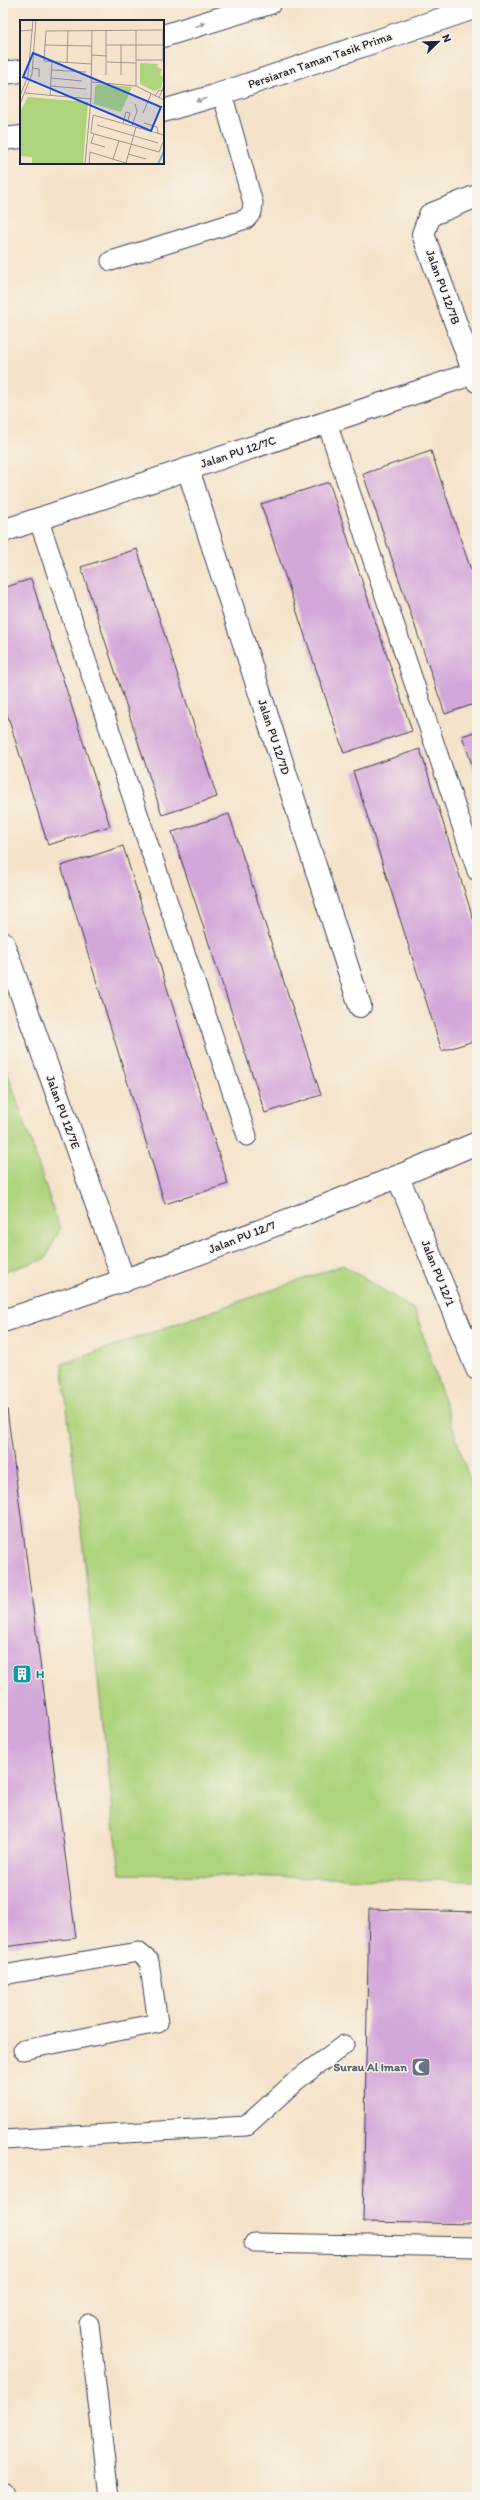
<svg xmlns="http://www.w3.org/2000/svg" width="480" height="2500" viewBox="0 0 480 2500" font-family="Itim,sans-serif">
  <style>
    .green { fill: #add37c; stroke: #687a5c }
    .building { fill: #d3a7d9 }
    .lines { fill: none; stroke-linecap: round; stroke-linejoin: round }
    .lane-casing { stroke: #423f50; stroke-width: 21 }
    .street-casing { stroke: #423f50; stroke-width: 24 }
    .secondary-casing { stroke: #423f50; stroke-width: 24 }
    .lane { stroke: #fff; stroke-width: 19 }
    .street { stroke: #fff; stroke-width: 22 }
    .secondary { stroke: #fff; stroke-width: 22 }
    .oneway { fill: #9c9ca7 }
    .labels { text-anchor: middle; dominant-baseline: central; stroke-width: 3; stroke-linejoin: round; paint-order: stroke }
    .street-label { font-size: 12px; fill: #22223b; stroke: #f7f3e8 }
    .culture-label { font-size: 12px; font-weight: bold; fill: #0d838f; stroke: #f7f3e8; text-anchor: start }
    .worship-label { font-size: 12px; font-weight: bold; fill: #5b616d; stroke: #f7f3e8; text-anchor: end }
    .inset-river { fill: none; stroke: #67b8e2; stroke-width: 2 }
    .inset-road { fill: none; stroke: #a09691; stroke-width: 1 }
    .view { fill: #1d4ed8; fill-opacity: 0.15; stroke: #1d4ed8; stroke-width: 2 }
    .inset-edge { fill: none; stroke: #22223b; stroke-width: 2 }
  </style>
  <rect width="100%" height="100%" fill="#f7f3e8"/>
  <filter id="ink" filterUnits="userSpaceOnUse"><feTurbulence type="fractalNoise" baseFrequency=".025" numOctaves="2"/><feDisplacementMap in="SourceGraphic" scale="8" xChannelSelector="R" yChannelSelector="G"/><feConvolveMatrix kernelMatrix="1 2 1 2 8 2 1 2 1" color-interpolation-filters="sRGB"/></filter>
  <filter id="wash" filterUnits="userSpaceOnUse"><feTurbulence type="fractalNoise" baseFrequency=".012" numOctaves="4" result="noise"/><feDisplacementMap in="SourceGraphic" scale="16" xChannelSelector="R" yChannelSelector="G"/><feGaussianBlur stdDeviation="0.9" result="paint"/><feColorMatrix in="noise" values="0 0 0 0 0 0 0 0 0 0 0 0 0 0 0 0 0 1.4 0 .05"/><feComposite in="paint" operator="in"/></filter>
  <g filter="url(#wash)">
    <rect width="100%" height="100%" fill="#f4e3ca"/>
    <g class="green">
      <polygon points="3,1059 60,1229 45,1259 3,1272"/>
      <polygon points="343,1265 415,1310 477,1503 477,1881 120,1874 62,1364"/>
    </g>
    <g id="blocks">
      <g class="building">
        <polygon points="431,451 477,588 477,703 445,714 363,474"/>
        <polygon points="329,482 412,731 344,753 261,504"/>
        <polygon points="137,549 217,797 162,815 81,567"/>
        <polygon points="31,579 110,826 48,845 3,701 3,588"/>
        <polygon points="477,731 477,779 462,736"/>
        <polygon points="420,749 477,931 477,1040 442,1051 353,771"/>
        <polygon points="229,814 321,1095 265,1113 172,832"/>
        <polygon points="123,846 228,1184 165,1204 61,866"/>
        <polygon points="7,1409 76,1938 3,1947 3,1410"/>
        <polygon points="369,1909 477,1912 477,2224 363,2222"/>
      </g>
    </g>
  </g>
  <g filter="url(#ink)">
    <use href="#blocks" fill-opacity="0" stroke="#423f50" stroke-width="1"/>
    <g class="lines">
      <g class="lane-casing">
        <g id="lane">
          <polyline points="111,261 246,219 252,212 253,203 222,93"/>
          <polyline points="327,423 477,871"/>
          <polyline points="38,518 247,1136"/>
          <polyline points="3,1975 138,1952 149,1961 158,2023 23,2050"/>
          <polyline points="3,2140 246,2126 298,2079 344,2045"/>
          <polyline points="254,2243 477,2247"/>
          <polyline points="89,2324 109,2497"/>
          <polyline points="3,2491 4,2497"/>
        </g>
      </g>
      <g class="street-casing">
        <g id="street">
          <polyline points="477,196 430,215 423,234 477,381"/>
          <polyline points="188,469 360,1006"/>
          <polyline points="3,531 474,373"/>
          <polyline points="3,943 124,1281"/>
          <polyline points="398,1177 477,1369"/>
          <path d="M3,1321C163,1269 322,1210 477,1143"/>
        </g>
      </g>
      <g class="secondary-casing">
        <g id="secondary">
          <polyline points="163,36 270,3"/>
          <polyline points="3,73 21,71"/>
          <polyline points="163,111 214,96 477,7"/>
          <polyline points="3,139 21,137"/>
        </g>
      </g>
      <use href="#lane" class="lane"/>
      <use href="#street" class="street"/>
      <use href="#secondary" class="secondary"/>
    </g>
    <defs><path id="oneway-solid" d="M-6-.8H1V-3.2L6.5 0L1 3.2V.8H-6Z"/></defs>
    <g class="oneway">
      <use href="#oneway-solid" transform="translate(200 25) rotate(-18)"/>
      <use href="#oneway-solid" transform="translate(201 100) rotate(164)"/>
    </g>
  </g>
  <defs>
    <g id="building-square" transform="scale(1)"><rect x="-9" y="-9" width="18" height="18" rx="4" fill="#0f9aa8" stroke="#f7f3e8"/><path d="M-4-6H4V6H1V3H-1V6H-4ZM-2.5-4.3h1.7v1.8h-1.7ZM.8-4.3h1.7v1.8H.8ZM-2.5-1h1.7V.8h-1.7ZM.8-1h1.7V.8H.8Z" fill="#fff"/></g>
    <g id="mosque-square" transform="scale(1)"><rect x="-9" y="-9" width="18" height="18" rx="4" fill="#6b7280" stroke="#f7f3e8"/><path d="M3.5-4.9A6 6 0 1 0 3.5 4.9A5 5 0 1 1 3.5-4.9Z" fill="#fff"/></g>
  </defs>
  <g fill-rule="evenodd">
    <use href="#building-square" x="22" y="1674"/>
    <use href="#mosque-square" x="421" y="2067"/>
  </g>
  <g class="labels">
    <g class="street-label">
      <text transform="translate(320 60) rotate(-19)">Persiaran Taman Tasik Prima</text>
      <text transform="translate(443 287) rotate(70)">Jalan PU 12/7B</text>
      <text transform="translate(238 452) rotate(-18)">Jalan PU 12/7C</text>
      <text transform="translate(274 737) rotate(72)">Jalan PU 12/7D</text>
      <text transform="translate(63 1112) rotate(70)">Jalan PU 12/7E</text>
      <text transform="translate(242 1237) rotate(-21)">Jalan PU 12/7</text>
      <text transform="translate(438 1273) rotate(68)">Jalan PU 12/1</text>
    </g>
    <g class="culture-label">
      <text x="36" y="1674">H</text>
    </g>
    <g class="worship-label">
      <text x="407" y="2067">Surau Al Iman</text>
    </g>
  </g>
  <g transform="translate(20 20)">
    <rect width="144" height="144" fill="#f4e3ca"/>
    <path d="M120,43L138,44L137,47L142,49L140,55L144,57L141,68L134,71L120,64ZM79,64L112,67L101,92L74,84L75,67ZM8,77L68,82L63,144H12V137L0,136V92Z" fill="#add37c"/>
    <path class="inset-river" d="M138,144L144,131"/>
    <path class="inset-road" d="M143,10V40M0,11L13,10M86,11V55M116,11V66M24,25L72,26M87,25H144M72,35L87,36M116,40H143M47,42L48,11M87,42L116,43M72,44L24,41L26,11L144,10M13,48L19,49V57M32,50L66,52M101,55V25M31,58L62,61M72,62L116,66L144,80M30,66L66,69M5,73L71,79M0,76L8,56L13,0M30,76L32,41M135,76L139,70L144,71M139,78L144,65M0,84L12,54L16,0M123,93L131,74M103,103L106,92L110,93L108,100M124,103L137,107L138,113M77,105L138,123M112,106L117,91L115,84M74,114L71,123L85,127M144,115L73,95L71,113L139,132L144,120M108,134L126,139M93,139L99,121M106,143L116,107M65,144L71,79L72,11M69,144L70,132L109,144"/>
    <path class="view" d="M13,33L141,87L131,111L3,57Z"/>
    <rect width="144" height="144" class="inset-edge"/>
  </g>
  <rect width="480" height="2500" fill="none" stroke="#f7f3e8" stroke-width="16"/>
  <g transform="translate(438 42) rotate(67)" stroke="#f7f3e8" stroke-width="3" paint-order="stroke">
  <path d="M0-3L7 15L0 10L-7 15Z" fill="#22223b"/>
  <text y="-6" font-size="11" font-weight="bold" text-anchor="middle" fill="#22223b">N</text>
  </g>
</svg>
